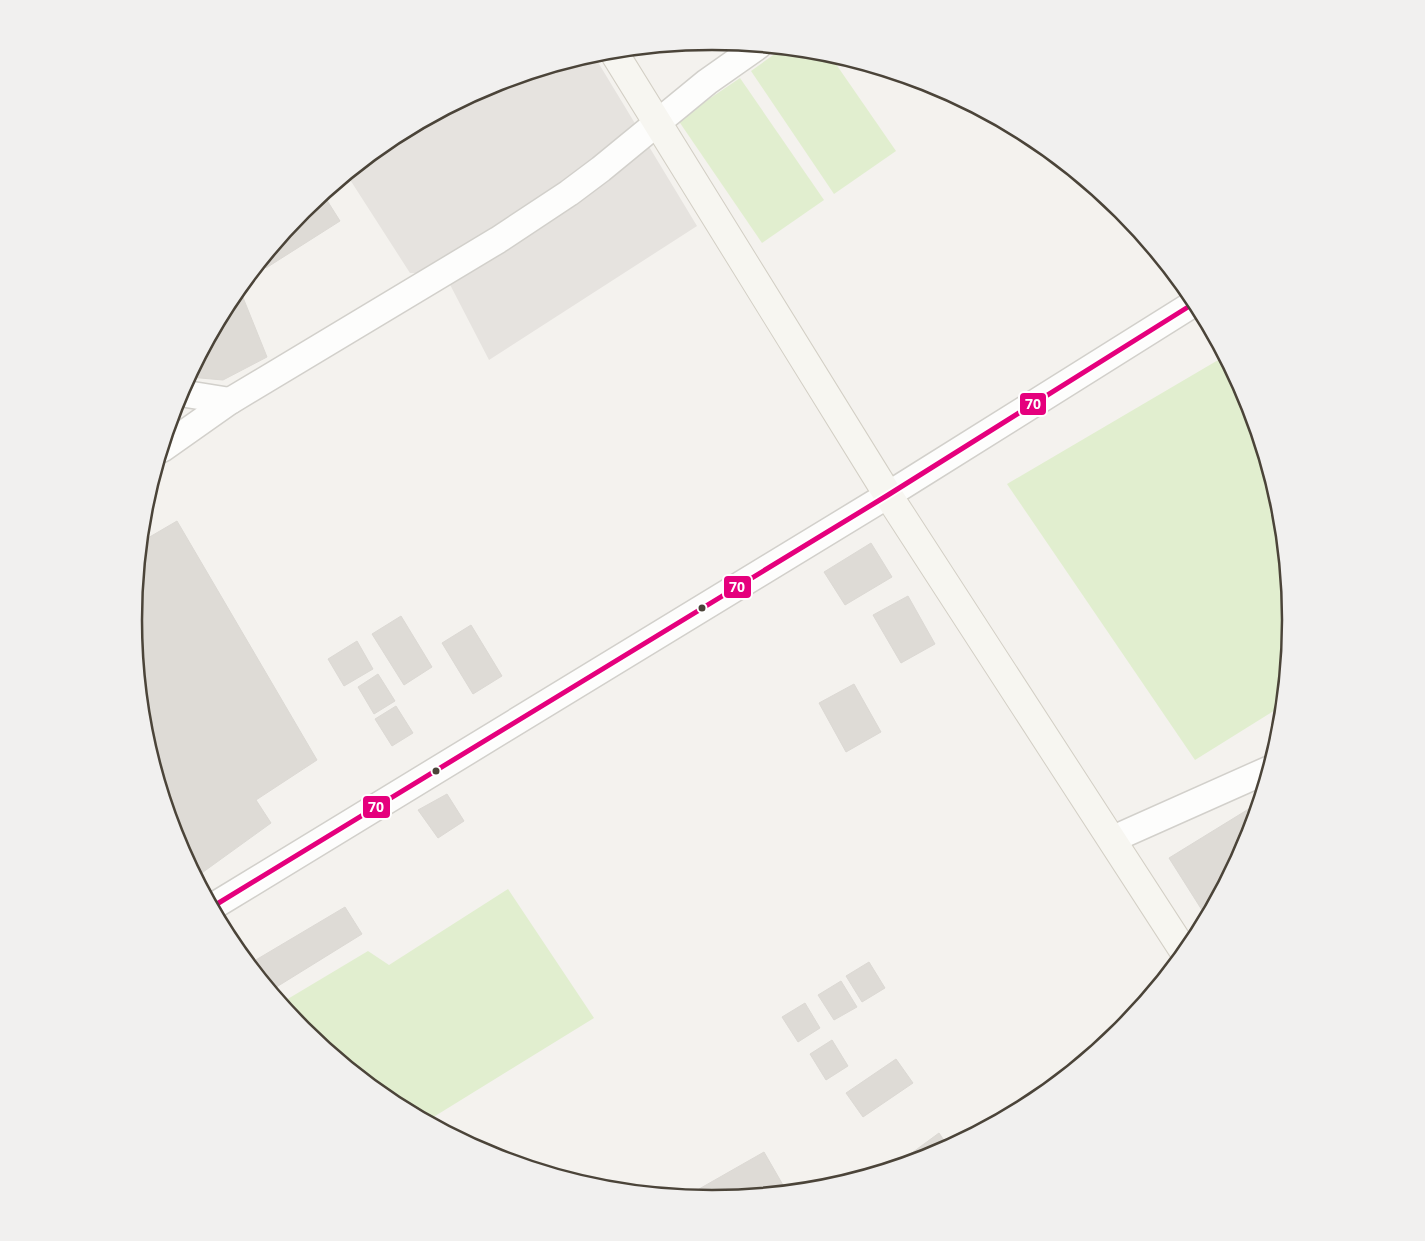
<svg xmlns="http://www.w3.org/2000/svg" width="1425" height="1241" viewBox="0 0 1425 1241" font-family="'Noto Sans',sans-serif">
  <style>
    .green { fill: #e1eecf }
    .parking { fill: #e6e3df }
    .building { fill: #dedbd6; stroke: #dcd9d4 }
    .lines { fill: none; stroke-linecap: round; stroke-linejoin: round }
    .street-casing { stroke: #d2d0cb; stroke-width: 29 }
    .secondary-casing { stroke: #d3cfc5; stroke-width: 30 }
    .street { stroke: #fdfdfc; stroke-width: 26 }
    .secondary { stroke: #f7f6f1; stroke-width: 28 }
    .bus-1-casing { stroke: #fff; stroke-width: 9 }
    .bus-1 { stroke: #e5007d; stroke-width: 5 }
    .bus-dot { fill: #4b4439; stroke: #fff; stroke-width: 2 }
    .rim { fill: none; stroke: #4b4439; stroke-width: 2.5 }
    .line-badge { stroke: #fff; stroke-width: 2 }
    .badge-label { font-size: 14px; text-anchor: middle; font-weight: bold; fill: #fff }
  </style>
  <rect width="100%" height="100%" fill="#f4f2ee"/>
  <g class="green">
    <polygon points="783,48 829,54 896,151 834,194 751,71"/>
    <polygon points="740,78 824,200 762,243 678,120"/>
    <polygon points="1225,356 1248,399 1281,508 1292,621 1283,705 1195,760 1007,484"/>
    <polygon points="508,889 594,1018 427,1121 390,1102 303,1030 281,1003 368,951 389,965"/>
  </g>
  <polygon class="parking" points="593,54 697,226 489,360 444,273 410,273 347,175 391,139 491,85"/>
  <g class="building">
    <polygon points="323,194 340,221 266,268 262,261 303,211"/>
    <polygon points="242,295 267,357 223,380 189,377 229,302"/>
    <polygon points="177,521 317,760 256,800 271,823 199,875 177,842 144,733 133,620 134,615 144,609 136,593 141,542"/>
    <polygon points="871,543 892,577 845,605 824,572"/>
    <polygon points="908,596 935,644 901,663 873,615"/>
    <polygon points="401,616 432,667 404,685 372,634"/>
    <polygon points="471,625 502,676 473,694 442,643"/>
    <polygon points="357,641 373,669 344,686 328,659"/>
    <polygon points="378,674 395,701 374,714 358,687"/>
    <polygon points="854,684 881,732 846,752 819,703"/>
    <polygon points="396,706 413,733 392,746 375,719"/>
    <polygon points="447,794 464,821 438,838 418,810"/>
    <polygon points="1260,802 1248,842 1207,918 1169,858"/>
    <polygon points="345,907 362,934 270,991 249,964"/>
    <polygon points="869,962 885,988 862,1002 846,976"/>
    <polygon points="841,981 857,1007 834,1020 818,995"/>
    <polygon points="805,1003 820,1028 798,1042 782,1017"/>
    <polygon points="832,1040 848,1066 826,1080 810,1054"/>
    <polygon points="896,1059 913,1083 863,1117 846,1093"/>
    <polygon points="939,1133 949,1148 934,1156 914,1162 909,1155"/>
    <polygon points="764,1152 787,1192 712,1200 685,1197"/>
    <polygon points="903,1160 906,1164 887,1170"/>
  </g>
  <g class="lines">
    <g class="street-casing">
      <g id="street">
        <polyline points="180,393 230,401"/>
        <polyline points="162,449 230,401 498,240 569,193 601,169 707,82 758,46"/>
        <polyline points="1113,839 1270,769"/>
        <polyline points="212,907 888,495 1196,302"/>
      </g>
    </g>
    <g class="secondary-casing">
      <polyline id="secondary" points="613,51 888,495 1185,953"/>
    </g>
    <use href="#street" class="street"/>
    <use href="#secondary" class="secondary"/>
    <g class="bus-1-casing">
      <polyline id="bus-1" points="212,907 888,495 1196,302"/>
    </g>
    <use href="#bus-1" class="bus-1"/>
  </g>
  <g class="bus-dot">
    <circle cx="702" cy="608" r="4.5"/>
    <circle cx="436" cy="771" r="4.5"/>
  </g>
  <path d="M0 0H1425V1241H0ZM142 620a570 570 0 1 1 1140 0a570 570 0 1 1-1140 0Z" fill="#f1f0ef" fill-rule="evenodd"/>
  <path class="rim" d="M142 620a570 570 0 1 1 1140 0a570 570 0 1 1-1140 0Z"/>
  <g class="line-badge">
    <rect x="1019" y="392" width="28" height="24" rx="5" fill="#e5007d"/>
    <rect x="723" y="575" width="29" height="24" rx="5" fill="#e5007d"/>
    <rect x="362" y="795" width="29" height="24" rx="5" fill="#e5007d"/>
  </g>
  <g class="badge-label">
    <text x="1033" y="409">70</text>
    <text x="737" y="592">70</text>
    <text x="376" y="812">70</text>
  </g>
</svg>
